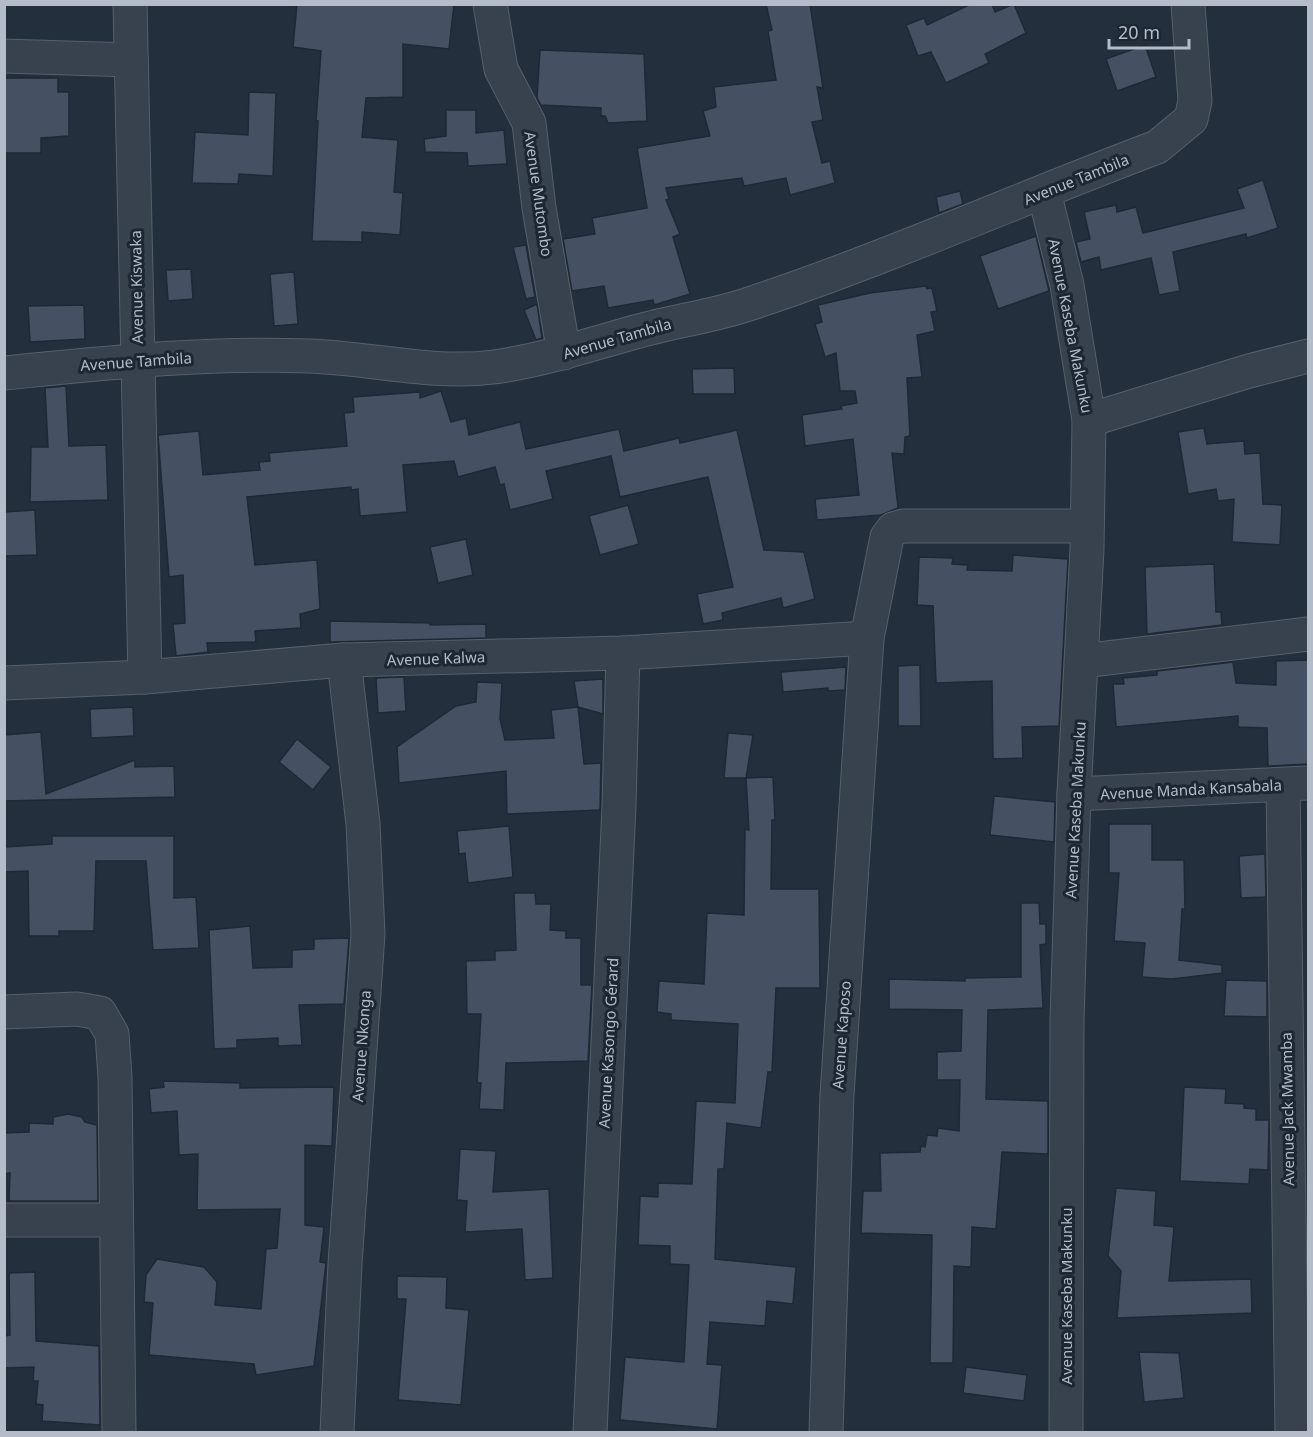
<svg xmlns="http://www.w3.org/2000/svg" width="1313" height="1437" viewBox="0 0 1313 1437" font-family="'Noto Sans',sans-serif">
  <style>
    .building { fill: #455162; stroke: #1f2835; stroke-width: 1.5 }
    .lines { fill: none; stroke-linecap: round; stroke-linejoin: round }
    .minor-casing { stroke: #565f6c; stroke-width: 35 }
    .minor { stroke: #38414e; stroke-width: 33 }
    .labels { text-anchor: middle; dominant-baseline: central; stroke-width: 6; stroke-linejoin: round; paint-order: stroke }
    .street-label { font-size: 15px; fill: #b4bcc9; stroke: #1d2633 }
  </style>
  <rect width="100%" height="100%" fill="#242f3e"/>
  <g class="building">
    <polygon points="297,4 454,4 449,49 403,44 403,97 366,98 362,137 398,140 394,192 403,193 400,235 362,232 362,242 312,241 318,121 316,121 321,51 293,47"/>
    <polygon points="766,4 810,4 823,88 817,87 823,120 812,122 822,163 830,161 835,183 790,195 786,178 744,186 742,178 666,188 669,199 666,200 680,234 673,237 690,294 654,305 653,300 608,308 604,286 572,291 563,239 595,234 592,218 647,208 637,148 710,136 703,111 716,107 714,87 776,80 768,31 772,30"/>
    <polygon points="971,4 992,4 995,12 1014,4 1026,33 985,54 989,63 946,83 931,52 918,56 906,25 924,18 927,25"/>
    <polygon points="1145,45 1156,77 1117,91 1106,59"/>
    <polygon points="540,50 644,54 647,121 608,123 605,116 601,116 601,108 541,105 537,98"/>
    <polygon points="4,78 58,78 58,92 69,92 69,136 41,138 41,153 4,153"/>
    <polygon points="249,92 276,93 273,176 239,174 238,184 192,183 195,132 248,135"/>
    <polygon points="446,110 476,110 476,133 504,130 507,164 468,166 467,153 425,152 424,139 446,136"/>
    <polygon points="1263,180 1278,228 1247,238 1246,234 1173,252 1180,291 1159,295 1151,258 1101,270 1099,257 1081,262 1076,242 1090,239 1084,212 1116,205 1117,212 1136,207 1143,233 1244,208 1237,189"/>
    <polygon points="960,191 963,204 939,213 936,197"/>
    <polygon points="1036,236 1049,291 998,309 980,256"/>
    <polygon points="526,245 535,297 526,299 513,247"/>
    <polygon points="191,269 193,299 168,301 166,270"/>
    <polygon points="294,272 298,324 274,326 270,274"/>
    <polygon points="926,286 927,289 932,288 937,311 931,312 935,331 917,335 922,377 907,378 910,436 905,437 904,454 892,453 898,508 881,515 817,520 815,499 859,495 853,439 805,446 802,415 842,409 841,406 857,403 855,391 840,391 836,353 825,357 815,324 822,322 818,305 870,293"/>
    <polygon points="537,304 542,338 536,340 524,310"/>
    <polygon points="84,305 85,339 30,342 28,306"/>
    <polygon points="734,368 735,394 693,394 692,369"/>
    <polygon points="66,386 69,446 106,445 108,500 30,502 31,447 48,447 45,388"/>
    <polygon points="441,391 451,422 466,418 469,435 520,422 526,449 619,429 624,451 679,438 680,443 737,430 764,550 804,552 815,599 783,608 781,598 722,613 723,620 703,624 697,594 733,587 708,477 620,497 611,456 546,471 553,499 510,510 504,484 500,485 495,467 458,477 454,461 403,465 407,512 360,516 358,489 351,490 351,487 247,497 255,565 317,560 320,609 300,614 301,628 255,631 256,642 207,643 208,652 176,656 173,624 185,623 183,575 169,577 158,435 199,431 203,475 260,470 259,462 270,461 269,453 347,446 344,413 354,412 353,397 420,392 420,398"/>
    <polygon points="1204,428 1207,444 1244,441 1245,454 1260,453 1263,504 1282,505 1280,545 1232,542 1234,499 1218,501 1216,489 1188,494 1178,432"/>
    <polygon points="628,505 639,544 600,555 589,516"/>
    <polygon points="35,510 37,555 4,556 4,512"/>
    <polygon points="466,539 473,575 438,583 430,547"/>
    <polygon points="1013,555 1068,559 1059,726 1022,727 1023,758 993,759 992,681 936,683 933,606 917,605 919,557 953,558 952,564 968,565 967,570 1012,571"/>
    <polygon points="1214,564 1216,612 1221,612 1222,625 1147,634 1145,567"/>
    <polygon points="330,621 430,623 430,625 486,624 486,638 330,642"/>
    <polygon points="1308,660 1308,764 1268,766 1267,728 1238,727 1238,716 1116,727 1113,684 1124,684 1123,678 1157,675 1157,671 1233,662 1236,683 1276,685 1276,661"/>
    <polygon points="920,665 921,726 898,726 898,666"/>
    <polygon points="846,667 845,690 828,691 828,688 783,692 781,672"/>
    <polygon points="404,677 406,711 378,713 376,678"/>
    <polygon points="603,679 603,714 578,707 574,681"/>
    <polygon points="477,682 502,683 500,719 505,740 554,738 551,710 578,707 584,764 601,763 600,810 507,814 506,771 399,783 397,747 456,706 476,702"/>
    <polygon points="133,707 134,736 91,738 90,709"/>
    <polygon points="41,732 46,794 135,760 135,767 174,766 175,797 4,801 4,735"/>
    <polygon points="728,733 753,735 746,778 724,778"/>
    <polygon points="297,739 331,767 313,790 279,762"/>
    <polygon points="773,777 775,820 772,820 771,889 819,889 820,988 776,988 772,1072 768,1072 761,1128 727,1123 724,1169 718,1169 715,1259 796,1267 793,1304 767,1301 765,1326 710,1322 707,1364 722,1365 717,1429 620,1420 625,1357 684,1362 689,1265 670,1264 670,1246 638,1245 640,1196 658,1197 658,1183 692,1184 696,1101 735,1103 738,1024 671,1020 671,1014 657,1012 659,981 704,984 707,913 744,915 745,829 749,830 746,778"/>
    <polygon points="994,796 1055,802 1054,842 990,835"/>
    <polygon points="1109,824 1152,824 1152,860 1184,860 1185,909 1182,909 1179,960 1222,965 1222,973 1172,979 1142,977 1145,943 1114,941 1119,873 1109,873"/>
    <polygon points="509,826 513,877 468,883 465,853 459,854 457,831"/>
    <polygon points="52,836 174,836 174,898 196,897 199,948 153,950 146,861 96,861 94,931 59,931 59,936 29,936 28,871 4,872 4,847 52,844"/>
    <polygon points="1265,854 1266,897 1241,898 1239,856"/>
    <polygon points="514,893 535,893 536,904 551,904 550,930 566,931 566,938 581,938 581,985 592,985 588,1061 506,1063 504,1110 479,1109 481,1083 477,1083 481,1014 467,1014 466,961 495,960 495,951 516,950"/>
    <polygon points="1021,903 1039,903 1040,924 1046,924 1046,944 1040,945 1043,1008 988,1010 986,1099 1048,1101 1048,1154 1002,1152 996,1229 972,1227 971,1267 954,1266 953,1363 930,1363 932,1235 861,1233 863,1191 881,1191 880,1153 920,1152 921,1146 925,1147 927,1135 937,1136 938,1128 959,1131 960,1080 937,1080 937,1052 961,1051 962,1010 889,1009 889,979 965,981 965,978 1021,977"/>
    <polygon points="250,926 253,968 292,967 292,950 314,949 314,939 349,938 344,1004 299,1005 302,1045 278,1046 278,1038 237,1040 237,1048 214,1049 209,930"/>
    <polygon points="1226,980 1267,981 1267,1017 1224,1016"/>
    <polygon points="163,1081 240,1083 240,1088 334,1087 332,1146 305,1145 305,1225 324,1227 320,1262 326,1263 314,1366 256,1375 254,1364 149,1355 153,1303 144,1302 146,1275 157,1259 204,1267 217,1282 215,1305 261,1309 266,1249 277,1248 280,1209 197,1210 198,1154 179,1155 177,1111 151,1113 149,1089 164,1087"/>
    <polygon points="1184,1087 1226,1089 1225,1103 1244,1104 1244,1108 1256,1109 1256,1120 1269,1120 1268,1170 1250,1169 1249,1184 1180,1181"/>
    <polygon points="68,1114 82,1117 85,1122 97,1125 98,1201 9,1201 10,1173 4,1174 4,1133 29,1132 29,1123 53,1124 53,1117"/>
    <polygon points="460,1149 496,1151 493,1192 549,1189 553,1278 525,1280 522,1229 465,1232 467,1201 457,1200"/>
    <polygon points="1116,1188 1156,1191 1154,1225 1174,1227 1169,1281 1251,1279 1252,1313 1117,1318 1121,1271 1108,1256"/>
    <polygon points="35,1272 36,1341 99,1346 100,1425 42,1421 43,1405 36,1404 38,1381 33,1381 34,1367 4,1368 4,1336 10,1335 9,1273"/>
    <polygon points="397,1276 447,1277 446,1308 469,1310 461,1405 398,1400 406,1299 397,1299"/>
    <polygon points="1139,1352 1179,1353 1184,1398 1144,1402"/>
    <polygon points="966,1367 1027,1375 1024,1401 963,1393"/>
  </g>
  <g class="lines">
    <g class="minor-casing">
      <g id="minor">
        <polyline points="130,4 145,677"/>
        <polyline points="490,4 501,69 529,123 539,208 564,353"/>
        <polyline points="4,56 131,60"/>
        <polyline points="1044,192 1067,285 1089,420 1087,549 1074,794 1067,1020 1066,1432"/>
        <path d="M4,373C106,363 207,352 309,356C371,358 431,375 494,367C544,360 591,344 639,331C675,321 714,316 749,304C888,258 1021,198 1157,147L1191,119L1195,101L1188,4"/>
        <polyline points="1089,420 1249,371 1308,356"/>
        <polyline points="1082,661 1308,634"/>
        <polyline points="4,683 145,677 344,660 623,653 867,638"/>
        <polyline points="1283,785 1292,1432"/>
        <polyline points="1074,794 1308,783"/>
        <polyline points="4,1012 77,1009 100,1013 112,1034 115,1077 119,1432"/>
        <polyline points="4,1220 115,1220"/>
        <polyline points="337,1432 345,1264 368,934 363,824 344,660"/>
        <polyline points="590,1432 619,806 623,653"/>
        <polyline points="826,1432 837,1095 867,638 887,537 893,529 903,526 1087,526"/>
      </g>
    </g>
    <use href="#minor" class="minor"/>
  </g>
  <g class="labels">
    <g class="street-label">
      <text transform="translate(1076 179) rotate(-22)">Avenue Tambila</text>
      <text transform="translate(539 194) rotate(82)">Avenue Mutombo</text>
      <text transform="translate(136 287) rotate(-91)">Avenue Kiswaka</text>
      <text transform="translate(1071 326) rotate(79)">Avenue Kaseba Makunku</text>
      <text transform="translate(617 338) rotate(-16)">Avenue Tambila</text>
      <text transform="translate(136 361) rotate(-4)">Avenue Tambila</text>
      <text transform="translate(436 658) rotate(-2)">Avenue Kalwa</text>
      <text transform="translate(1191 789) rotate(-3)">Avenue Manda Kansabala</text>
      <text transform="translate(1075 810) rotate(-87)">Avenue Kaseba Makunku</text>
      <text transform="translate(841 1035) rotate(-86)">Avenue Kaposo</text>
      <text transform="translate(608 1043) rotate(-87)">Avenue Kasongo Gérard</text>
      <text transform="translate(361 1046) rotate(-86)">Avenue Nkonga</text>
      <text transform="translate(1287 1109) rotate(-91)">Avenue Jack Mwamba</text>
      <text transform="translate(1066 1296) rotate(-90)">Avenue Kaseba Makunku</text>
    </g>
  </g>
  <rect width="1313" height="1437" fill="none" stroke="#b4bcc9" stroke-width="12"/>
  <path d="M1109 39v9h80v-9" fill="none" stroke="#b4bcc9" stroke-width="3"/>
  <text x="1118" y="39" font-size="18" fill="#b4bcc9" stroke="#1d2633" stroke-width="4.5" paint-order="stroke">20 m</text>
</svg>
